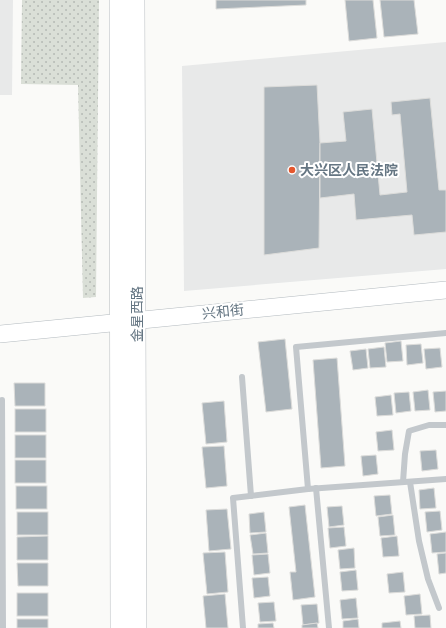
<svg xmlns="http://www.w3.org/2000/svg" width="446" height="628" viewBox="0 0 446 628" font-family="'Nunito Sans','Noto Sans SC',sans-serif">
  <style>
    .built { fill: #e8e9e9 }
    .grass { fill: url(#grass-dots) }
    .building { fill: #aab3b9; stroke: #dcdcda }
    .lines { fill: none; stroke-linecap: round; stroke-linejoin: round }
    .secondary-casing { stroke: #b3babf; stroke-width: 18 }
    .primary-casing { stroke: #b5babe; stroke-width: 20 }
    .lane { stroke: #c3c8cc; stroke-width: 6 }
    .secondary { stroke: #fff; stroke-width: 17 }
    .primary { stroke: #fff; stroke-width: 19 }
    .poi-dot { fill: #e4572e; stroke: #fff; stroke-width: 1.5 }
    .labels { text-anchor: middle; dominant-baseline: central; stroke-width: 4; stroke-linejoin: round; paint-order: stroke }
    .poi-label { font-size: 14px; font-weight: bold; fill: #657683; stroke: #fff; text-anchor: start }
    .street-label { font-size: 14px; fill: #657683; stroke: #fff }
  </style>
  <defs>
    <pattern id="grass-dots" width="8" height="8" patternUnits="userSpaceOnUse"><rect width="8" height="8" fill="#dadfd7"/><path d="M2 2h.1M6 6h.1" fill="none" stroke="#b4b9b4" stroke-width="1.8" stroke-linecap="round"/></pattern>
  </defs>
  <rect width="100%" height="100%" fill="#fafaf8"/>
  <g class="built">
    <polygon points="0,0 13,0 12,95 0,95"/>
    <polygon points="446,42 446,269 184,291 182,66"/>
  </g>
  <polygon class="grass" points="22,0 99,0 96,297 83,298 78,85 21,84"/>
  <g class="building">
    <polygon points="216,0 306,0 306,5 216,9"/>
    <polygon points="345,0 373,0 377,38 349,41"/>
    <polygon points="380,0 414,0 418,34 384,37"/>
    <polygon points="317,85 320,143 319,248 264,255 264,87"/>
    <polygon points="430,98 439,190 446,190 446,232 414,235 412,215 356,220 354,194 320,198 320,143 346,141 343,112 372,109 380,195 407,192 400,114 392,115 391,102"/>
    <polygon points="285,339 292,409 266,412 258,342"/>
    <polygon points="401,341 403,361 387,362 385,343"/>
    <polygon points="421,344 423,363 407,365 406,345"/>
    <polygon points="384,347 386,367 370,368 368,349"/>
    <polygon points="440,348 442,367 426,369 424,349"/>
    <polygon points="366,349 368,368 353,370 350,351"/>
    <polygon points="337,358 345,466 321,468 313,360"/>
    <polygon points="14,383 45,383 45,406 15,406"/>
    <polygon points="428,390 430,410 415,411 413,392"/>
    <polygon points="446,391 446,411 435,412 433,392"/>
    <polygon points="409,392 411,411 396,413 394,393"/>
    <polygon points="391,395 393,415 377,416 375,397"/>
    <polygon points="224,401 227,442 206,444 202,403"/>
    <rect x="15" y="409" width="31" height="23"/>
    <polygon points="392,430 394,450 378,451 376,432"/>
    <rect x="15" y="435" width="31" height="23"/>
    <polygon points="224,446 227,486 206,488 202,447"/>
    <polygon points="436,450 438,469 422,471 420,451"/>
    <polygon points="376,455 378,474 363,476 361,456"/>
    <rect x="15" y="460" width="31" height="23"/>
    <rect x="16" y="486" width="31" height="23"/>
    <polygon points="434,488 436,508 420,509 419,490"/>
    <polygon points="390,495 392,514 376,516 374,496"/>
    <polygon points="305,505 315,597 293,600 290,572 296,572 289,507"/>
    <polygon points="342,506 344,525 329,527 327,507"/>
    <polygon points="227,509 231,549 209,551 206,510"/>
    <polygon points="440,511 442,530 427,532 425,512"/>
    <rect x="17" y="512" width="31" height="23"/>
    <polygon points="264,512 266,532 250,533 249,514"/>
    <polygon points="393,515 395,535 380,536 378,517"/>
    <polygon points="344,527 346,546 330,548 328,528"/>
    <polygon points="446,532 446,552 432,553 430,534"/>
    <polygon points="266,533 268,553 253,554 250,535"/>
    <polygon points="48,536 48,560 17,560 17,537"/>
    <polygon points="397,536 399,556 383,557 381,538"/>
    <polygon points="354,548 355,568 340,569 338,550"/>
    <polygon points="225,552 228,592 207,594 203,553"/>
    <polygon points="446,553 446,573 439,574 437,554"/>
    <polygon points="268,554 270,573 254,575 252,555"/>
    <polygon points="17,563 48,563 48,586 18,586"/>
    <polygon points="356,570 358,590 342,591 340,572"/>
    <polygon points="403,572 405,592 389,593 387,574"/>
    <polygon points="268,577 270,596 254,598 252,578"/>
    <rect x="17" y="593" width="31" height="23"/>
    <polygon points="225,594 228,628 206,628 203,596"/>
    <polygon points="420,594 422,614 406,615 404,596"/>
    <polygon points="356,598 358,618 342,619 340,600"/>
    <polygon points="274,602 276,621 260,622 258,603"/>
    <polygon points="317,604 319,623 303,625 301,605"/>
    <polygon points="430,615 431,628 415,628 414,616"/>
    <rect x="17" y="619" width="31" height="9"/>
    <polygon points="358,619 359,628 343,628 343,621"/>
    <polygon points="400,621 401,628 382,628 382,623"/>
    <polygon points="273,623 274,628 258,628 258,624"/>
    <polygon points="317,623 318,628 302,628 302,625"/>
  </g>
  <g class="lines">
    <g class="secondary-casing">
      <polyline id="secondary" points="0,334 446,290"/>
    </g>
    <g class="primary-casing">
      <g id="primary">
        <polyline points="119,0 120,628"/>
        <polyline points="135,0 137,628"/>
      </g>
    </g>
    <g class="lane">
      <polyline points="242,377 251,496"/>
      <polyline points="2,400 3,628"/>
      <polyline points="403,482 405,454 409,431 429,425 446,425"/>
      <polyline points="410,482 419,541 428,579 439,608"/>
      <polyline points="316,488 329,628"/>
      <polyline points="308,489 296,347 446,333"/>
      <polyline points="243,628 233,498 308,489 446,479"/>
    </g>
    <use href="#secondary" class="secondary"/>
    <use href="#primary" class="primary"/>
  </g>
  <circle class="poi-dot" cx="292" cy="170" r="4"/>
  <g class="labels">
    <g class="poi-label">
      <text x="300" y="170">大兴区人民法院</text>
    </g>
    <g class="street-label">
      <text transform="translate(223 312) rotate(-6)">兴和街</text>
      <text transform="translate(137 314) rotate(-90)">金星西路</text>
    </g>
  </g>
</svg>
